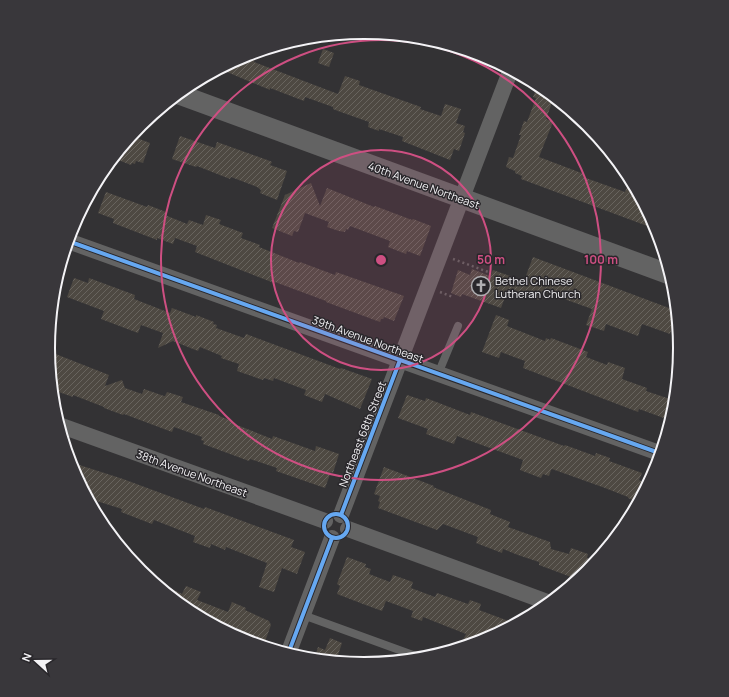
<svg xmlns="http://www.w3.org/2000/svg" width="729" height="697" viewBox="0 0 729 697" font-family="Manrope,sans-serif">
  <style>
    .building { fill: url(#building-hatch) }
    .lines { fill: none; stroke-linecap: round; stroke-linejoin: round }
    .path { stroke: #616060; stroke-width: 2.5; stroke-dasharray: 2 3; stroke-linecap: butt }
    .service { stroke: #636363; stroke-width: 8 }
    .minor { stroke: #636363; stroke-width: 16 }
    .tertiary { stroke: #636363; stroke-width: 20 }
    .cycleway-casing { stroke: #29272b; stroke-width: 6 }
    .cycleway { stroke: #66a8f1; stroke-width: 4 }
    .ring { fill: none; stroke: #ce4f82; stroke-width: 2 }
    .labels { text-anchor: middle; dominant-baseline: central; stroke-width: 3; stroke-linejoin: round; paint-order: stroke }
    .street-label { font-size: 11px; fill: #f4f3f6; stroke: #29272b }
    .poi-label { font-size: 11px; fill: #f4f3f6; stroke: #29272b; text-anchor: start }
    .rim { fill: none; stroke: #f4f3f6; stroke-width: 2 }
    .centre { fill: #ce4f82; stroke: #29272b; stroke-width: 2 }
    .ring-label { font-size: 12px; text-anchor: middle; font-weight: bold; fill: #ce4f82; stroke: #29272b; stroke-width: 3; stroke-linejoin: round; paint-order: stroke }
  </style>
  <defs>
    <pattern id="building-hatch" width="6" height="6" patternUnits="userSpaceOnUse"><rect width="6" height="6" fill="#4e4942"/><path d="M-1 1l2-2M0 6l6-6M5 7l2-2" fill="none" stroke="#68645e"/></pattern>
  </defs>
  <rect width="100%" height="100%" fill="#333234"/>
  <g class="building">
    <polygon points="323,49 334,53 329,67 318,63"/>
    <polygon points="258,52 254,62 338,94 345,76 360,81 359,85 421,107 420,109 441,116 445,104 461,109 456,123 465,126 463,132 465,133 459,151 454,149 450,160 402,141 403,137 379,129 379,131 368,127 369,122 338,111 333,109 333,107 305,97 304,101 270,88 270,90 227,72 231,63 244,56"/>
    <polygon points="538,84 554,97 546,119 553,122 539,157 584,174 583,177 625,192 631,178 658,230 521,179 522,176 515,173 515,171 506,167 509,157 513,158 521,135 519,135 524,121 527,122 536,98 533,97"/>
    <polygon points="180,136 215,148 217,142 270,161 272,162 270,165 287,171 277,200 260,193 261,190 257,187 231,177 230,179 197,166 196,167 172,159"/>
    <polygon points="134,137 150,143 143,163 136,161 135,164 132,163 131,165 113,158 125,144 131,146"/>
    <polygon points="311,183 320,206 327,188 374,207 375,206 412,220 413,219 431,226 420,256 407,251 406,254 388,247 390,241 350,226 348,230 346,229 345,232 339,231 327,227 329,222 305,213 298,232 294,231 292,236 272,228 285,195"/>
    <polygon points="106,192 147,207 148,205 166,212 165,215 187,224 189,220 203,225 206,215 221,220 219,224 243,233 241,238 260,245 259,247 299,263 300,262 335,275 336,272 404,296 394,321 384,317 383,319 381,319 380,322 326,302 326,301 275,282 274,283 195,252 197,246 175,238 173,244 157,238 157,240 113,223 114,219 98,213"/>
    <polygon points="533,257 677,311 670,334 642,324 638,336 606,324 604,331 586,325 592,309 542,291 539,300 508,289 501,308 462,294 461,297 451,293 458,270 470,275 472,269 490,276 493,270 524,281"/>
    <polygon points="74,278 88,283 89,278 135,295 134,299 170,313 172,308 196,317 196,315 214,322 213,324 217,325 216,328 244,338 246,334 340,369 341,368 372,379 360,409 325,394 322,402 304,395 306,390 274,378 273,381 264,378 263,380 237,371 239,364 221,358 222,356 200,347 198,351 173,341 158,348 163,333 141,325 138,333 101,319 104,311 67,297"/>
    <polygon points="496,315 509,320 507,326 545,341 546,338 550,340 551,338 588,352 586,357 607,365 608,362 625,368 622,379 647,388 646,391 676,401 675,410 672,421 639,409 638,412 523,368 525,361 501,352 499,358 482,352"/>
    <polygon points="48,351 109,375 105,386 122,380 125,388 142,394 144,389 164,396 165,396 167,392 183,397 181,402 219,415 219,416 232,421 232,423 272,439 273,436 315,451 316,446 339,454 333,473 331,472 325,488 276,471 277,468 250,459 249,461 203,444 204,441 201,440 202,437 174,427 172,432 124,414 123,415 104,408 104,407 73,395 73,397 56,391 52,391"/>
    <polygon points="407,395 425,401 426,398 470,415 471,412 564,446 565,445 595,456 596,453 610,458 609,461 642,473 639,480 649,484 639,503 628,498 628,497 605,488 552,469 551,470 549,476 543,474 541,478 520,470 523,460 457,436 454,444 426,434 428,429 398,418"/>
    <polygon points="70,462 123,479 204,509 205,507 294,540 291,547 305,552 297,574 282,568 274,592 259,587 267,563 226,547 225,550 211,544 210,548 193,542 195,536 154,520 152,524 121,512 122,509 87,498 72,469"/>
    <polygon points="384,467 434,486 433,487 491,510 490,514 510,522 508,527 550,542 551,549 569,554 571,548 588,554 587,558 597,562 588,572 579,580 539,565 539,562 518,555 503,549 502,553 476,543 478,537 443,524 437,530 378,508 380,502 378,501 380,496 374,494"/>
    <polygon points="347,557 366,564 365,567 371,569 369,574 390,582 393,575 413,582 411,588 435,597 437,593 468,604 470,600 481,604 479,610 517,624 485,641 470,646 462,642 466,634 423,617 422,621 411,617 413,611 386,601 382,611 363,604 337,594 340,586 337,584"/>
    <polygon points="161,584 182,594 186,586 201,592 197,600 228,612 232,602 246,608 245,610 269,621 271,625 263,647 243,641 188,612 159,587"/>
    <polygon points="330,638 342,643 338,655 351,660 350,664 314,660 318,647 325,650"/>
  </g>
  <g class="lines">
    <g class="path">
      <polyline points="453,259 491,273"/>
      <polyline points="440,292 453,297"/>
    </g>
    <g class="service">
      <polyline points="438,374 458,326"/>
      <polyline points="303,615 424,659"/>
    </g>
    <g class="minor">
      <polyline points="68,241 662,454"/>
      <polyline points="59,425 325,521"/>
      <polyline points="341,515 511,69"/>
      <polyline points="348,529 550,603"/>
      <polyline points="288,654 332,538"/>
    </g>
    <polyline class="tertiary" points="178,94 671,275"/>
    <g class="cycleway-casing">
      <g id="cycleway">
        <polyline points="68,241 662,454"/>
        <circle cx="336" cy="526" r="12"/>
        <polyline points="341,515 400,360"/>
        <polyline points="288,654 332,538"/>
      </g>
    </g>
    <use href="#cycleway" class="cycleway"/>
  </g>
  <circle cx="381" cy="260" r="110" fill="#ce4f82" fill-opacity=".12"/>
  <g class="ring">
    <circle cx="381" cy="260" r="110"/>
    <circle cx="381" cy="260" r="220"/>
  </g>
  <defs>
    <g id="church-ring" transform="scale(1)"><circle r="9.5" fill="#29272b" stroke="#b0afb2" stroke-width="1.5"/><path d="M-1.2-6h2.4v3.5h3.3v2.4h-3.3V6h-2.4V-.1h-3.3v-2.4h3.3Z" fill="#b0afb2"/></g>
  </defs>
  <g fill-rule="evenodd">
    <use href="#church-ring" x="481" y="286"/>
  </g>
  <g class="labels">
    <g class="street-label">
      <text transform="translate(424 185) rotate(20)">40th Avenue Northeast</text>
      <text transform="translate(368 339) rotate(20)">39th Avenue Northeast</text>
      <text transform="translate(362 434) rotate(-69)">Northeast 68th Street</text>
      <text transform="translate(192 473) rotate(20)">38th Avenue Northeast</text>
    </g>
    <g class="poi-label">
      <text x="495" y="280">Bethel Chinese<tspan x="495" dy="13">Lutheran Church</tspan></text>
    </g>
  </g>
  <path d="M0 0H729V697H0ZM55 348a309 309 0 1 1 618 0a309 309 0 1 1-618 0Z" fill="#39373b" fill-rule="evenodd"/>
  <path class="rim" d="M55 348a309 309 0 1 1 618 0a309 309 0 1 1-618 0Z"/>
  <circle cx="381" cy="260" r="6" class="centre"/>
  <g class="ring-label">
    <text x="491" y="264">50 m</text>
    <text x="601" y="264">100 m</text>
  </g>
  <g transform="translate(36 661) rotate(291)" stroke="#29272b" stroke-width="3" paint-order="stroke">
  <path d="M0-3L7 15L0 10L-7 15Z" fill="#f4f3f6"/>
  <text y="-6" font-size="11" font-weight="bold" text-anchor="middle" fill="#f4f3f6">N</text>
  </g>
</svg>
